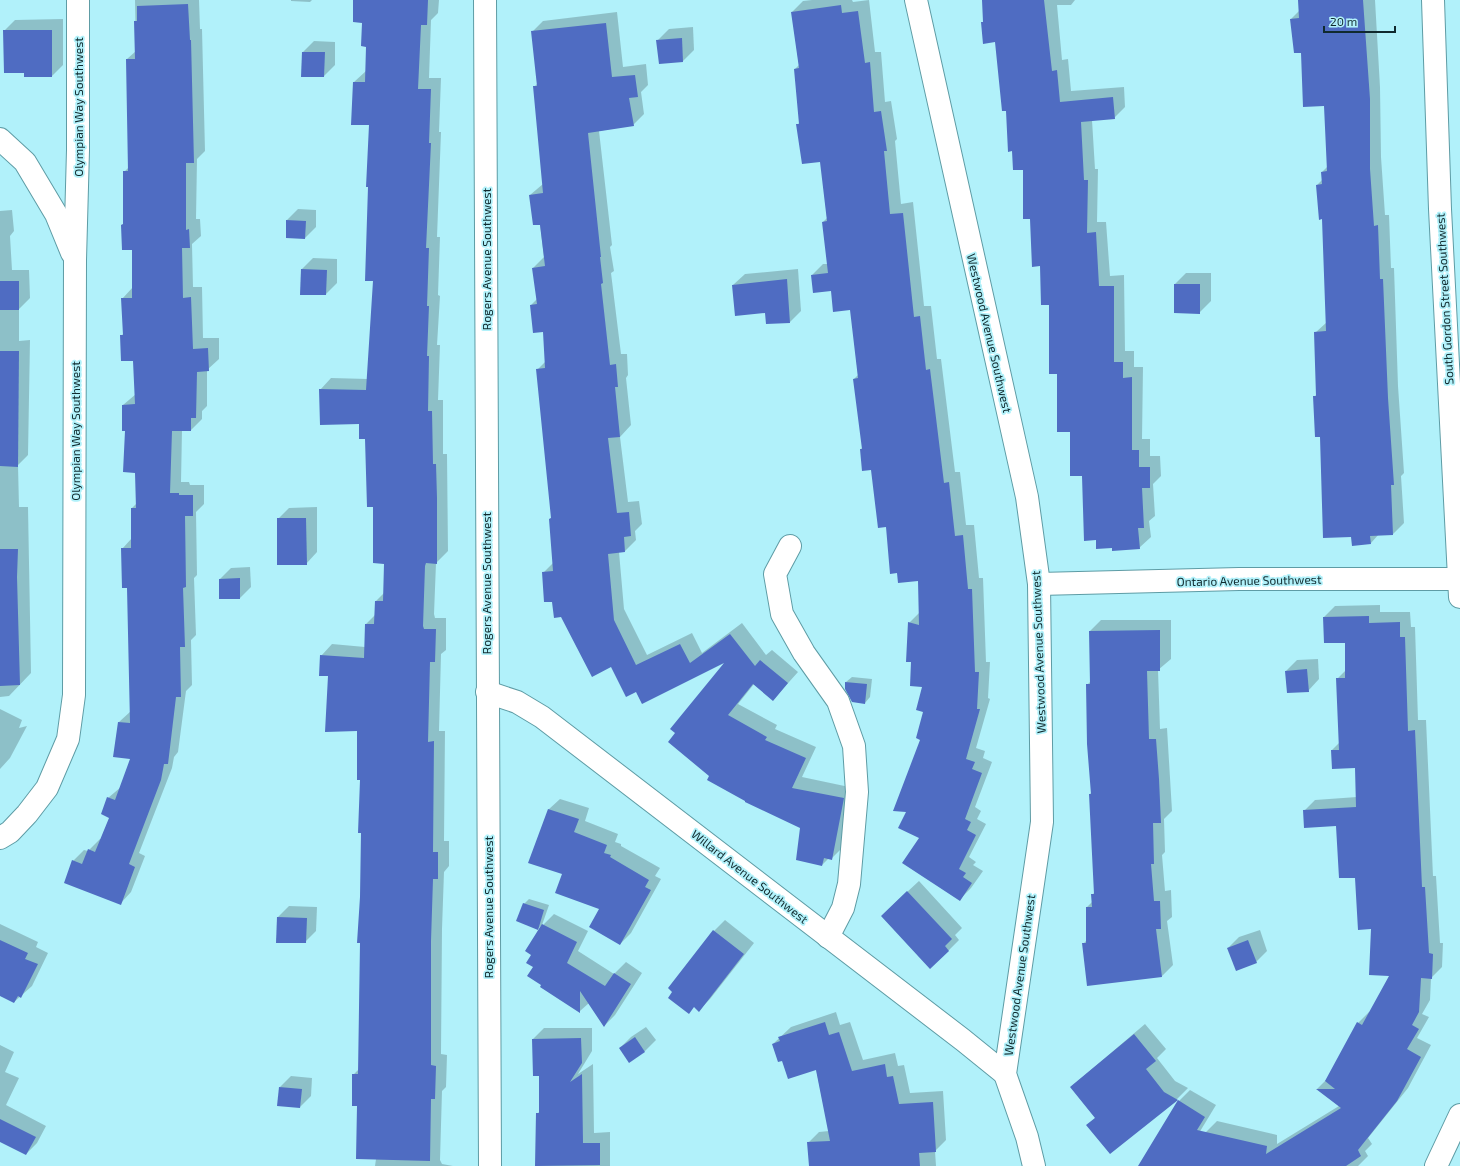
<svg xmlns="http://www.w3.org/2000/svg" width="1460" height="1166" viewBox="0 0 1460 1166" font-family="'Exo 2',sans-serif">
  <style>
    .shadow { fill: #0003 }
    .building { fill: #4f6cc2 }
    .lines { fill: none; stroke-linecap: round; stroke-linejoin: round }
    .minor-casing { stroke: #5e9ca5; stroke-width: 24 }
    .minor { stroke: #fff; stroke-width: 22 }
    .labels { text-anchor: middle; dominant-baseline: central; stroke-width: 3.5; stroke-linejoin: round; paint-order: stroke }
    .street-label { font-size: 12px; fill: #102a2e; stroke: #b1f1fa }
  </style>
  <rect width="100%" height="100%" fill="#b1f1fa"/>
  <g class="shadow">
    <polygon points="135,0 199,0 200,29 202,29 205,151 197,159 196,219 200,219 201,236 192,244 193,287 202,287 203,338 219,338 219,359 207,370 207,406 202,411 202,419 191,430 182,430 181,482 189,482 190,485 204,485 204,504 196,512 197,575 194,578 196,635 191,640 192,685 186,691 178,752 174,757 172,768 139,853 145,856 131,892 120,904 73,861 84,850 88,851 100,839 101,839 110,817 108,798 121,787 131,758 119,722 131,711 128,587 122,549 132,538 132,508 136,504 136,472 126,430 123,405 136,394 134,360 121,336 124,333 122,299 133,287 133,249 124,223 124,172 129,167 127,59 136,51"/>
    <polygon points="291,0 312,0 310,2 291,1"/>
    <polygon points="354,0 439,0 438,13 431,20 429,78 441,78 439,132 441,132 437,237 440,237 438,295 440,296 437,345 440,345 438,400 443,400 443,454 447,454 448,551 436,563 434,614 435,618 446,618 446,650 441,654 439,731 445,731 444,841 449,841 449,866 444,872 442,929 441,1054 447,1055 446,1087 442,1091 440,1160 442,1164 453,1166 375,1166 376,1159 358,1105 353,1075 359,1069 361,897 361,779 358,730 321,656 332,644 365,647 366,624 375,615 376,601 384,593 385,563 374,506 366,438 360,423 320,390 331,378 368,379 374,280 370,124 354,82 366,71 367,46 363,22"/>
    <polygon points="812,0 852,0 853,2 869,0 875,52 881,52 885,102 891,101 897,139 895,141 901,204 913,202 924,306 931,306 937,359 941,359 955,472 960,472 966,525 974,525 979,578 983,578 986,662 990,662 988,698 990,699 976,748 985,751 983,758 992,762 975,807 981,811 977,819 986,824 969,857 976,862 973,865 983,871 971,888 960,899 920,838 907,811 921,739 924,711 923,686 912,661 909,623 920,612 919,580 898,572 872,469 861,449 863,447 854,379 858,375 851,309 832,290 812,275 823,264 828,264 823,222 827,218 821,160 797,125 800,122 795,69 799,65 792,12 803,1"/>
    <polygon points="983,0 1075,0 1071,5 1057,5 1062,60 1068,59 1071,91 1124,87 1125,107 1114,118 1092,120 1095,169 1098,169 1097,222 1106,222 1110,276 1124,275 1125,351 1134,351 1134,367 1143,367 1142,439 1150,439 1150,456 1160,456 1161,476 1153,484 1155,516 1149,521 1151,537 1139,548 1113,547 1097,539 1058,373 1050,304 1031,218 1024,169 1006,110 996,41 982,23 984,21"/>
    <polygon points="1299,0 1375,0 1380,87 1381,157 1385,215 1389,215 1391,268 1394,268 1398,386 1404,473 1401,476 1404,523 1393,534 1379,534 1371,543 1352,536 1314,397 1317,394 1315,333 1327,322 1323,218 1317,185 1322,180 1322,172 1328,166 1325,105 1302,52 1291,19 1299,11"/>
    <polygon points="617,12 623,67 646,64 648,85 641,92 644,114 633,125 599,131 612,245 610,247 614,271 611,273 621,354 627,354 628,375 626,378 631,425 620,437 628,502 639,501 642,524 635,531 636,540 625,551 619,552 624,609 647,655 692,633 702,653 742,623 766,655 772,650 798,672 773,700 754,684 738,704 777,725 775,729 816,747 802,777 854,788 843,847 832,858 829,858 822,865 801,827 747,800 711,775 728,660 636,691 611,666 553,601 543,573 554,562 550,519 552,517 537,370 546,361 544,331 531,305 537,299 533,268 544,257 540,224 530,195 543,184 534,87 538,83 532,32 543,21"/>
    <polygon points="63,19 63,65 52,76 25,72 4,31 15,20"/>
    <polygon points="693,27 694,50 683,61 660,63 658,40 669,29"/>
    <polygon points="314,41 335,42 335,65 324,76 303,52"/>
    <polygon points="298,209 316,210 316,227 305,238 287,220"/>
    <polygon points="12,210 14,231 10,236 12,270 29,270 30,298 19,309 19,341 30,340 28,455 18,465 19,507 28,507 31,673 9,696 0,697 0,211"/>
    <polygon points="313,258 337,259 337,283 326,294 302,269"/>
    <polygon points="798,269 801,311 790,322 733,285 745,274"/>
    <polygon points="1186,273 1211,273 1211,301 1200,312 1175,312 1175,284"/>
    <polygon points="317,507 317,552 306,564 278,519 289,508"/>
    <polygon points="250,567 251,587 240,598 220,579 231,568"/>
    <polygon points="1380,605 1380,612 1410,612 1411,627 1415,627 1418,720 1426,720 1433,876 1436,876 1440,943 1443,943 1442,967 1431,978 1430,1000 1422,1014 1429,1017 1417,1038 1431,1045 1408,1088 1368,1138 1372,1144 1365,1151 1368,1156 1358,1166 1198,1166 1206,1132 1217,1121 1277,1135 1277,1144 1339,1106 1317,1089 1328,1078 1358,1023 1369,1012 1370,1013 1390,975 1337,825 1304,811 1315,800 1357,797 1356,767 1332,750 1340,742 1337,679 1346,670 1346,642 1325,642 1324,617 1335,606"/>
    <polygon points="1101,620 1171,620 1171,659 1158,670 1160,729 1167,728 1172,811 1164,819 1165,852 1162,855 1165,891 1171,890 1172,917 1167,921 1173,965 1162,976 1088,985 1083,944 1087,940 1087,907 1092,902 1092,895 1095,892 1090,794 1092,792 1087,685 1091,681 1090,631"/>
    <polygon points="1318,659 1319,679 1308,691 1286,671 1297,660"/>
    <polygon points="852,677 872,679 870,697 865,703 846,682"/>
    <polygon points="0,709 22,720 19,728 27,726 10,758 0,769"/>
    <polygon points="560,799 589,808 585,821 618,834 615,842 621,844 621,846 660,868 655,876 661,879 631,933 620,944 600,909 563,874 548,810"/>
    <polygon points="919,881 962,928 955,935 959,940 948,951 893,905"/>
    <polygon points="529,899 549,905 542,925 538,929 524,904"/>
    <polygon points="289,906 317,907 316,931 305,942 278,917"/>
    <polygon points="554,914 588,931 578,951 614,974 626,962 642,973 615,1015 604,1026 589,1003 580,1011 541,987 542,985 534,967 532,955 543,925"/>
    <polygon points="725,920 754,943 710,999 699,1010 714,931"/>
    <polygon points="0,924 38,942 36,947 48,953 32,986 14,1002 0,995"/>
    <polygon points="1260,930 1267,951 1256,962 1228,948 1239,937"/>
    <polygon points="836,1012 840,1025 850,1022 863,1060 895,1053 898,1066 904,1065 910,1093 943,1091 946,1140 935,1151 936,1166 810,1166 808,1143 819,1132 829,1131 816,1069 783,1060 773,1044 791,1027"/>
    <polygon points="1145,1024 1166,1049 1157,1058 1175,1081 1188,1088 1177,1099 1110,1153 1088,1125 1096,1117 1071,1087"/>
    <polygon points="646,1027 656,1040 645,1051 629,1061 620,1048 631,1037"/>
    <polygon points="544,1028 592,1028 592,1051 578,1074 593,1064 594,1133 610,1132 610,1166 536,1166 537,1114 540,1111 540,1075 533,1039"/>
    <polygon points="0,1045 14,1052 5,1072 19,1078 6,1105 46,1126 37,1143 26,1154 0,1140"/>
    <polygon points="291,1076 312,1078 311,1096 300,1107 280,1087"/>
    <polygon points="1190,1090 1216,1105 1179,1166 1139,1166 1179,1101"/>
  </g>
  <g class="building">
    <polygon points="353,0 428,0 427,25 421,25 418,89 431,89 429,143 431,143 426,248 429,248 427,306 429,306 427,356 429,356 428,411 432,411 433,464 436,464 437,498 437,564 426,563 425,566 423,626 424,629 436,629 435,662 430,662 428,742 434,741 433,852 438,852 438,879 433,879 431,941 431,1065 436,1066 435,1099 431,1099 430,1161 356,1159 357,1106 352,1106 352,1074 358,1074 360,943 357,943 360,897 361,833 358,833 360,780 357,780 357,731 325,732 328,676 319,676 320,655 364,658 365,624 374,624 375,601 383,601 384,564 373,563 373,507 367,507 365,439 359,439 359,424 320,425 319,389 366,390 373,281 365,281 368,187 366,187 369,125 351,125 353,82 365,82 366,47 361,46 362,23 353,22"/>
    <polygon points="982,0 1044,0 1052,71 1057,70 1060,102 1113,97 1115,119 1081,122 1084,180 1088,180 1087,233 1096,232 1099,286 1114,286 1114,362 1123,362 1123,378 1132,377 1132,450 1139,450 1139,467 1150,467 1150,488 1142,488 1144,528 1138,528 1140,549 1112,551 1112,548 1096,549 1096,540 1084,541 1082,476 1070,476 1070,432 1057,432 1057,374 1049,374 1049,305 1041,305 1040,266 1032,267 1030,219 1023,219 1023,170 1013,170 1012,151 1008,152 1006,111 1002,111 995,42 983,44 981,22 983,22"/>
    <polygon points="1298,0 1363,0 1370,99 1370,169 1374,226 1378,225 1380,279 1383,279 1388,398 1394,485 1391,485 1393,535 1370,536 1371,544 1352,546 1351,537 1323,538 1320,437 1315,437 1313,396 1316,396 1314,332 1326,331 1322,219 1319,220 1316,185 1322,184 1321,172 1327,171 1324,106 1303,107 1301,53 1294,53 1290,19 1299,18"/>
    <polygon points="188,4 190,40 191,40 194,163 186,163 186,230 189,229 190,248 182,248 183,298 191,297 193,349 208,348 209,371 197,372 196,418 191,418 191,431 172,431 170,493 179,493 179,495 193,495 193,516 185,516 186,587 183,588 185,647 180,647 181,697 176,697 168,764 164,764 161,780 129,864 135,867 121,905 64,883 72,860 82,864 88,849 95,852 109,818 101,814 107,797 115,800 130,759 113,757 118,722 130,723 127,588 122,588 121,548 131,548 131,508 136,508 135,473 123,472 125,431 122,431 122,405 135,404 133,361 121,361 120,335 123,335 121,298 132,298 132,250 122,250 121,225 123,224 123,171 128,171 126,59 135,59 134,21 137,21 137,6"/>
    <polygon points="841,5 842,13 858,11 865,63 870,62 874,112 881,111 887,151 884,151 890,214 903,213 914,317 920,316 926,370 930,369 944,483 949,482 955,536 963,535 968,589 972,589 975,672 979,672 977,709 980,709 966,759 975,762 972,769 982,773 965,819 971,822 967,830 976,835 959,869 966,873 963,877 972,883 960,901 902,863 919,838 898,828 906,812 893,811 920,740 916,738 923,712 916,710 922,687 910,686 911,662 906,662 908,622 919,625 918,581 898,583 897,573 890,574 886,527 878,528 871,470 862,471 860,449 862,449 853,379 858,378 850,310 833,312 831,291 813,293 811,275 828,273 822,222 827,221 820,162 802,164 796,124 799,124 794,69 799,68 791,12"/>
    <polygon points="606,23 612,77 635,75 638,97 629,98 634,126 588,133 601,257 600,257 603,283 601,284 610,365 616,364 618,387 615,387 620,437 608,438 617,513 629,512 631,536 624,537 625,552 608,554 614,620 636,665 680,644 690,663 730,634 755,666 760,660 788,683 773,701 753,684 728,715 767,737 765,740 806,758 792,788 844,798 832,860 824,858 822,866 796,860 800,828 745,802 745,801 707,780 709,776 668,742 675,733 670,729 724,663 642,704 636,692 626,697 611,667 592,677 561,617 554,618 552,602 544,602 542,572 553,571 549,519 551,518 536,369 545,368 543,332 533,333 530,305 537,304 532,268 545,266 540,225 533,225 529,195 543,193 533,86 537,86 531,31"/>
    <polygon points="3,30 52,30 52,77 24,77 24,73 4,73"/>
    <polygon points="682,38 683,62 659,64 656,40"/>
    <polygon points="302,52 325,52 324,77 301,77"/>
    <polygon points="286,220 306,221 305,239 286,238"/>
    <polygon points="301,269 327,270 326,295 300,295"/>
    <polygon points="787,279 790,323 766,324 765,313 735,316 732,285"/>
    <rect x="0" y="281" width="19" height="29"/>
    <polygon points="1174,284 1200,284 1200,314 1174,313"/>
    <polygon points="0,351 19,351 18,467 0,466"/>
    <polygon points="277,518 306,518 307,565 277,565"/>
    <polygon points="0,549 18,549 17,577 20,685 0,686"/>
    <polygon points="240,578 240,599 219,599 219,579"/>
    <polygon points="1369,616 1369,623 1400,622 1400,637 1405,637 1408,731 1415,730 1422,887 1425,887 1429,953 1433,954 1432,979 1421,978 1419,1012 1412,1025 1419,1029 1407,1049 1421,1057 1397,1101 1358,1150 1361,1156 1346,1166 1138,1166 1178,1100 1205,1117 1197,1130 1267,1146 1266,1154 1341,1108 1316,1089 1335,1089 1325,1081 1357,1022 1362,1025 1389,976 1369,975 1371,929 1358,930 1355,878 1339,878 1336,826 1304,828 1303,810 1356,807 1355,768 1332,769 1331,750 1339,750 1336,678 1345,678 1345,643 1324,643 1323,617"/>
    <polygon points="1160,630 1160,671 1147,671 1149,739 1156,739 1159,779 1161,823 1153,823 1154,864 1151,864 1154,901 1160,901 1161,929 1156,929 1162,977 1087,986 1082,943 1086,943 1086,907 1092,907 1091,894 1094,894 1089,794 1091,794 1087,744 1086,684 1090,684 1089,631"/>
    <polygon points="1307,669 1309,692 1287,693 1285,671"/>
    <polygon points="845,682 867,684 865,704 852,702 845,689"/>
    <polygon points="548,809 579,819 574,832 607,845 604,853 611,855 610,857 649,880 645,887 651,890 620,945 589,927 599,909 555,893 562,874 528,863"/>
    <polygon points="907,891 952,939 945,946 949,951 930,969 881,916"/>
    <polygon points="523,903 544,910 538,930 516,921"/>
    <polygon points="277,917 307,918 306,943 276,943"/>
    <polygon points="542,924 577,942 567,963 605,986 614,973 631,984 604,1027 580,991 580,1013 540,987 541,985 527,976 533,967 526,963 531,955 525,951"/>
    <polygon points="713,930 744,954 699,1012 694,1007 689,1014 668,998 672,992 668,988"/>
    <polygon points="0,940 28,953 25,959 38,964 21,998 18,996 14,1003 0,996"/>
    <polygon points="1248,940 1257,963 1236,971 1227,948"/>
    <polygon points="825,1022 829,1035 839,1032 852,1071 885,1064 887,1077 893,1076 899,1104 933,1102 936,1152 919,1153 920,1166 809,1166 807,1142 830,1141 816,1070 788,1079 782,1061 778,1062 772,1044 780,1041 778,1037"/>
    <polygon points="1134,1034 1156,1061 1146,1069 1164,1092 1178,1100 1110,1154 1086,1125 1095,1118 1070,1087"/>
    <polygon points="635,1037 645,1052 629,1063 619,1048"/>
    <polygon points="581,1038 582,1063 570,1082 582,1074 583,1143 600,1143 600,1165 535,1166 536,1113 539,1113 539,1076 533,1076 532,1039"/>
    <polygon points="279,1087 302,1089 300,1108 277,1106"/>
    <polygon points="0,1119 36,1137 26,1155 0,1142"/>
  </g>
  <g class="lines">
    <g class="minor-casing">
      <g id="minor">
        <polyline points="485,0 490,1166"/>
        <polyline points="916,0 1027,497 1039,584 1042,822 1005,1074 1027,1137 1034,1166"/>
        <polyline points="1433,0 1440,209 1460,597"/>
        <polyline points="0,139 25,162 56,214 72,253"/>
        <polyline points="790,546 775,574 782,614 804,653 838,701 854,746 857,792 849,884 843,908 828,937"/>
        <polyline points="1039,584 1239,579 1460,579"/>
        <polyline points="487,692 517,702 542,717 963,1040 1005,1074"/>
        <polyline points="0,838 10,832 27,814 47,788 68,739 74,695 75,260 78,150 78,0"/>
        <polyline points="1436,1166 1460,1115"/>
      </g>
    </g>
    <use href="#minor" class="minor"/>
  </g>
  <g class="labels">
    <g class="street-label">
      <text transform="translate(78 107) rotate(-90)">Olympian Way Southwest</text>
      <text transform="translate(486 259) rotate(-90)">Rogers Avenue Southwest</text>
      <text transform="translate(1444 299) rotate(-93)">South Gordon Street Southwest</text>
      <text transform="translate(990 333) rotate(77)">Westwood Avenue Southwest</text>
      <text transform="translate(75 431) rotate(-90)">Olympian Way Southwest</text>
      <text transform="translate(1249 580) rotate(-1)">Ontario Avenue Southwest</text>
      <text transform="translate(486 583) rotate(-90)">Rogers Avenue Southwest</text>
      <text transform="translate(1038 652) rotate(-92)">Westwood Avenue Southwest</text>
      <text transform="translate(750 876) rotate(38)">Willard Avenue Southwest</text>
      <text transform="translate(488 907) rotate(-90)">Rogers Avenue Southwest</text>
      <text transform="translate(1019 975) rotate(-82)">Westwood Avenue Southwest</text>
    </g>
  </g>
  <path d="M1324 26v6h71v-6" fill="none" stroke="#102a2e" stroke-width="2"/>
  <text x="1330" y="26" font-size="12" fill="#102a2e" stroke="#b1f1fa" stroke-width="3" paint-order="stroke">20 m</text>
</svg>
